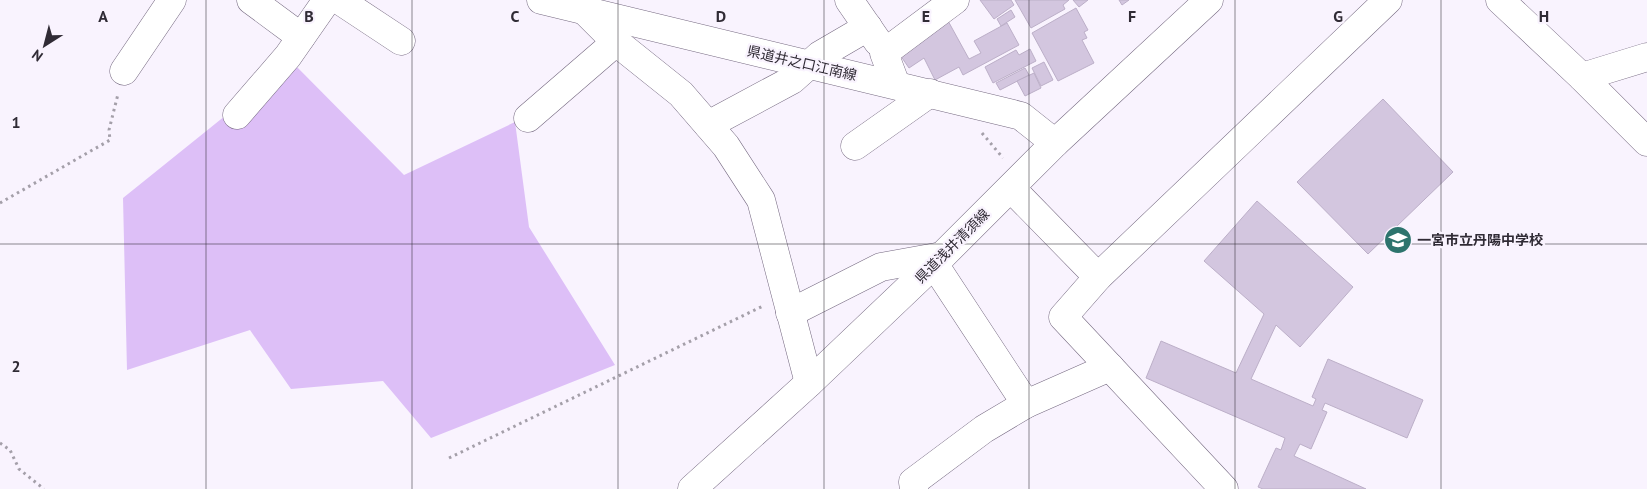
<svg xmlns="http://www.w3.org/2000/svg" width="1647" height="489" viewBox="0 0 1647 489" font-family="'PT Sans','Noto Sans JP',sans-serif">
  <style>
    .green { fill: #ddbff7 }
    .building { fill: #d3c6df; stroke: #bcafc8 }
    .lines { fill: none; stroke-linecap: round; stroke-linejoin: round }
    .minor-casing { stroke: #756980; stroke-width: 29 }
    .major-casing { stroke: #756980; stroke-width: 29 }
    .path { stroke: #a49fa9; stroke-width: 3; stroke-dasharray: 2.5 4; stroke-linecap: butt }
    .minor { stroke: #fff; stroke-width: 28 }
    .major { stroke: #fff; stroke-width: 28 }
    .grid { fill: none; stroke: #302b35; stroke-width: 1; stroke-opacity: 0.55 }
    .labels { text-anchor: middle; dominant-baseline: central; stroke-width: 4.5; stroke-linejoin: round; paint-order: stroke }
    .street-label { font-size: 14px; fill: #302b35; stroke: #f9f3fe }
    .poi-label { font-size: 14px; font-weight: bold; fill: #302b35; stroke: #f9f3fe; text-anchor: start }
    .grid-label { font-size: 16px; text-anchor: middle; font-weight: bold; fill: #302b35; stroke: #f9f3fe; stroke-width: 4.5; stroke-linejoin: round; paint-order: stroke }
  </style>
  <rect width="100%" height="100%" fill="#f9f3fe"/>
  <polygon class="green" points="292,62 404,175 515,122 529,227 615,365 431,438 383,381 291,389 250,330 127,370 123,198"/>
  <g class="building">
    <polygon points="980,0 1011,0 1014,5 994,19"/>
    <polygon points="1015,0 1069,0 1063,5 1065,9 1031,28"/>
    <polygon points="1073,0 1088,0 1079,7"/>
    <polygon points="1119,0 1129,0 1122,5"/>
    <polygon points="1076,8 1088,30 1084,32 1087,38 1082,40 1094,63 1058,81 1032,33"/>
    <polygon points="1011,10 1015,17 1001,26 997,19"/>
    <polygon points="947,19 969,59 981,53 974,41 1007,23 1019,45 963,75 959,67 935,80 924,58 909,68 898,52"/>
    <polygon points="1030,49 1036,61 993,83 985,67 1016,50 1019,55"/>
    <polygon points="1044,62 1053,80 1041,86 1032,68"/>
    <polygon points="1025,68 1029,75 1000,90 996,83"/>
    <polygon points="1034,73 1041,88 1025,96 1017,81"/>
    <polygon points="1383,99 1453,172 1368,254 1297,182"/>
    <polygon points="1257,201 1353,287 1300,347 1276,325 1251,379 1313,406 1316,399 1312,397 1328,359 1423,400 1407,438 1325,403 1322,410 1327,412 1311,449 1300,444 1294,456 1366,489 1263,489 1258,487 1276,448 1281,450 1285,438 1146,378 1161,341 1236,373 1264,314 1204,261"/>
  </g>
  <g class="lines">
    <g class="minor-casing">
      <g id="minor">
        <polyline points="251,0 301,37"/>
        <polyline points="339,0 401,41"/>
        <polyline points="849,0 878,42"/>
        <polyline points="1500,0 1582,77"/>
        <polyline points="586,12 616,42 681,94 726,146 761,200 809,383"/>
        <polyline points="1647,57 1582,77 1647,142"/>
        <polyline points="124,71 172,0"/>
        <polyline points="896,85 884,53 955,0"/>
        <polyline points="237,115 288,56 327,0"/>
        <polyline points="528,118 616,42"/>
        <polyline points="708,125 792,80 820,55 868,27"/>
        <polyline points="855,146 930,93"/>
        <polyline points="1011,188 1098,277"/>
        <polyline points="934,264 1026,404"/>
        <polyline points="790,313 881,267 942,256"/>
        <polyline points="914,489 913,482 984,429 1026,404 1110,367"/>
        <polyline points="1224,489 1063,317 1098,277 1388,0"/>
      </g>
    </g>
    <g class="major-casing">
      <g id="major">
        <polyline points="541,0 1021,116 1055,143"/>
        <polyline points="692,489 809,383 934,264 1055,143 1209,0"/>
      </g>
    </g>
    <g class="path">
      <polyline points="982,133 1003,158"/>
      <polyline points="0,203 110,140 109,130 118,94"/>
      <polyline points="0,443 10,450 19,469 44,489"/>
      <polyline points="449,458 763,306"/>
    </g>
    <use href="#minor" class="minor"/>
    <use href="#major" class="major"/>
  </g>
  <path class="grid" d="M206,0V489M412,0V489M618,0V489M824,0V489M1029,0V489M1235,0V489M1441,0V489M0,244H1647"/>
  <defs>
    <g id="school-disc" transform="scale(1.4375)"><circle r="9.5" fill="#2d746d" stroke="#f9f3fe"/><path d="M0-5L7-2L0 1L-7-2ZM-4 1L0 2.5L4 1V4Q0 6-4 4Z" fill="#fff"/></g>
  </defs>
  <g fill-rule="evenodd">
    <use href="#school-disc" x="1398" y="240"/>
  </g>
  <g class="labels">
    <g class="street-label">
      <text transform="translate(802 63) rotate(13)">県道井之口江南線</text>
      <text transform="translate(952 246) rotate(-45)">県道浅井清須線</text>
    </g>
    <g class="poi-label">
      <text x="1417" y="240">一宮市立丹陽中学校</text>
    </g>
  </g>
  <g class="grid-label">
    <text x="103" y="22">A</text>
    <text x="309" y="22">B</text>
    <text x="515" y="22">C</text>
    <text x="721" y="22">D</text>
    <text x="926" y="22">E</text>
    <text x="1132" y="22">F</text>
    <text x="1338" y="22">G</text>
    <text x="1544" y="22">H</text>
    <text x="16" y="128">1</text>
    <text x="16" y="372">2</text>
  </g>
  <g transform="translate(45 45) rotate(216)" stroke="#f9f3fe" stroke-width="4" paint-order="stroke">
  <path d="M0-4L9 19L0 12L-9 19Z" fill="#302b35"/>
  <text y="-8" font-size="14" font-weight="bold" text-anchor="middle" fill="#302b35">N</text>
  </g>
</svg>
